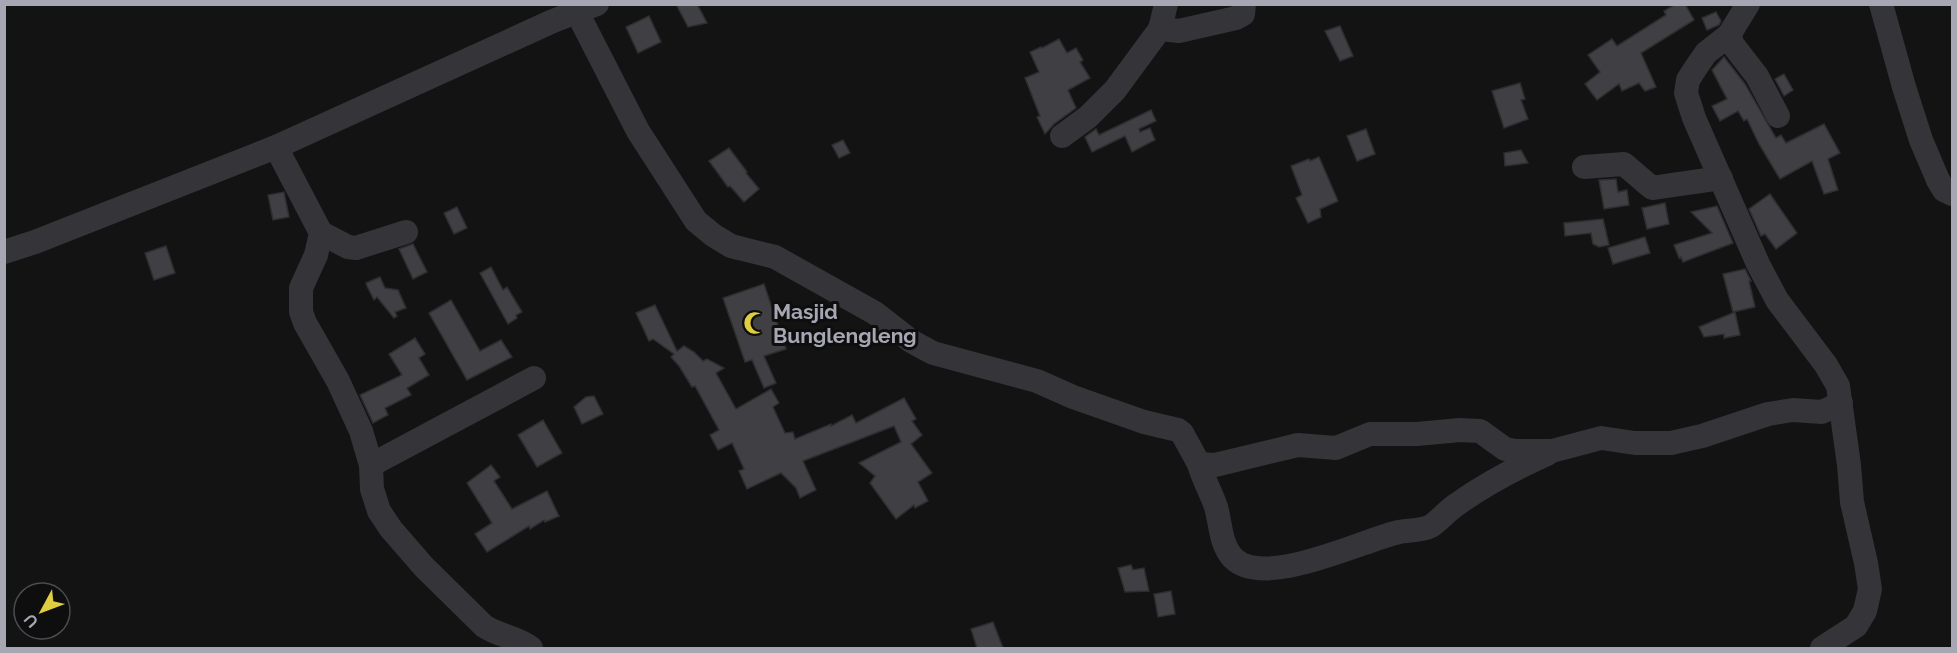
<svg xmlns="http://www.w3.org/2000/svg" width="1957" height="653" viewBox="0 0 1957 653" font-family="Raleway,sans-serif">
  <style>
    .building { fill: #404044; stroke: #2e2d30; stroke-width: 1.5 }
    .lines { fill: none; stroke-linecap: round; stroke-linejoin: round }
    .minor { stroke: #343439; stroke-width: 24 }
    .labels { text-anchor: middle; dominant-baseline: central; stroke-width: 6; stroke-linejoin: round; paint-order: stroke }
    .poi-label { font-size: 21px; font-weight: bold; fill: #a6a7b3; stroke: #0e0e0f; text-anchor: start }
  </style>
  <rect width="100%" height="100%" fill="#131314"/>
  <g class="building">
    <polygon points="676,4 697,4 707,23 688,27"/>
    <polygon points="1676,4 1685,4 1694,20 1641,53 1656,87 1645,91 1639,83 1622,91 1619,84 1597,100 1585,84 1600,72 1588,55 1612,39 1617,46 1666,15 1664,11"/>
    <polygon points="1716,12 1721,21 1719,25 1707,30 1702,18"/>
    <polygon points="649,16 661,42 638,53 626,27"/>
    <polygon points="1340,26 1353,56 1340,61 1325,31"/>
    <polygon points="1059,39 1067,53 1076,48 1083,60 1080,62 1090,78 1068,90 1076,108 1054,124 1045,134 1037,117 1040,116 1025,78 1039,72 1030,52 1041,47 1042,48"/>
    <polygon points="1724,57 1745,84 1776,138 1781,135 1786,143 1824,124 1840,153 1828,159 1838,190 1824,194 1812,161 1780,179 1759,144 1747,119 1744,121 1738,111 1720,121 1712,106 1727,99 1712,70"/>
    <polygon points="1784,74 1793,90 1784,96 1775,79"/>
    <polygon points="1520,83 1525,99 1521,100 1528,119 1504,128 1492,91"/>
    <polygon points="1151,110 1156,121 1139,129 1140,132 1150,128 1155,140 1132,152 1125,136 1092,152 1085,137 1096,129 1099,135"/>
    <polygon points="1366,129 1375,154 1357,161 1347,136"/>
    <polygon points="843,140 850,153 839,158 832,145"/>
    <polygon points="729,148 747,172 746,173 759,189 744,202 730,186 728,187 709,161"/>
    <polygon points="1521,150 1528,163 1505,166 1504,153"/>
    <polygon points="1319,157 1338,201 1320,209 1321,217 1308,223 1296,198 1302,195 1291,166 1309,159 1310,161"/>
    <polygon points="1616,179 1618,192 1627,190 1629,205 1604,209 1599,180"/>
    <polygon points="284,192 289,217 273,220 268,195"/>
    <polygon points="1770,194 1797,233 1776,249 1765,234 1761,236 1749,209"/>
    <polygon points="1665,203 1669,224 1647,229 1642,208"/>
    <polygon points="1717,206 1733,243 1683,262 1681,257 1679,258 1674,245 1712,233 1691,212"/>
    <polygon points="457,207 467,228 454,234 444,213"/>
    <polygon points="1603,219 1609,245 1599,247 1593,244 1591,233 1565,236 1564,223"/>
    <polygon points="1645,237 1650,253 1613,264 1608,248"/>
    <polygon points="413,244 427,272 413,279 399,249"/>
    <polygon points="166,246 175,273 154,280 145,253"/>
    <polygon points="491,267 503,290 507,287 522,312 516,315 517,318 508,324 480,273"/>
    <polygon points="1745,269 1751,281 1749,281 1755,307 1733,312 1723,274"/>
    <polygon points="380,277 385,288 398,290 406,308 395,312 397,316 394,318 377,297 374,300 367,286 366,283"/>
    <polygon points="764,284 786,349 764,356 776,383 764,388 752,360 745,362 723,298"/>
    <polygon points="451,300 480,351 501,340 512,357 467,380 429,313"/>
    <polygon points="655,305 677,351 684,346 694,352 703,361 707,359 724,368 716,373 736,409 771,389 779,403 773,407 785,433 793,432 795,439 831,424 831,426 852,415 856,423 904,398 916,419 912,421 922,435 911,444 932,473 918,482 928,501 915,508 914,505 896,519 870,483 875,476 859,463 901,442 894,426 803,461 816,490 800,498 796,488 781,473 747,489 739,471 744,469 732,443 718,450 710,435 719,430 695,386 692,387 679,366 671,357 674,354 653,339 649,341 636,313"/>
    <polygon points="1735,312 1740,335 1724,338 1724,334 1704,337 1699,327"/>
    <polygon points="415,338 425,354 419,358 429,375 407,388 411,395 385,408 388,415 373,423 360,395 402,375 389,354"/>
    <polygon points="594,396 603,414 582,424 574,407 586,397"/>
    <polygon points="543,420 562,453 537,467 518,435"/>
    <polygon points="491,465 500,477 494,481 512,509 547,491 559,516 545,522 544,520 530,529 529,526 487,552 475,534 492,523 467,483"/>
    <polygon points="1131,565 1133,570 1144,568 1149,591 1125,592 1118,568"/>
    <polygon points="1171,591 1175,614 1158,617 1154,594"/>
    <polygon points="993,622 1003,648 977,648 971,629"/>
  </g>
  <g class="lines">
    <g class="minor">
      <polyline points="1748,4 1729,35 1706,53 1695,69 1688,80 1686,93 1694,118 1758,264 1777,300 1826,365 1838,386 1849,465 1852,502 1866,563 1870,589 1865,611 1856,626 1822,648"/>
      <polyline points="1881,4 1904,87 1921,140 1938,180 1944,190 1952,194"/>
      <polyline points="577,12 638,131 696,221 713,235 731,246 775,257 875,313 911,341 933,353 1037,381 1073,397 1144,422 1178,430 1182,433 1199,464 1215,465 1298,445 1336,448 1370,434 1417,434 1460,430 1480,431 1505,449 1516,451 1552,451 1601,438 1635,443 1671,443 1702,436 1768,414 1793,410 1822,412 1841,403"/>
      <polyline points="1160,29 1166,4"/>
      <polyline points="1729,35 1733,45 1757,76 1778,116"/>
      <polyline points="1062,136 1088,117 1115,90 1160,29 1179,31 1236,18 1243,14 1244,4"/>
      <path d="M276,147L321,233L316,255L301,288V312L305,323L338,381L361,431L371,465L372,489L379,511L391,529L424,567L484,626C499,636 517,637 531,648"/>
      <polyline points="1584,167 1624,164 1652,188 1721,178"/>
      <polyline points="321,233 348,247 356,248 406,232"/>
      <polyline points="4,252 35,242 276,147 553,21 597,4"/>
      <path d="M1199,464C1203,479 1211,492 1216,507C1221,524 1220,544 1233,558C1264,589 1359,542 1395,533C1407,529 1420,532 1431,526C1440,520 1447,511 1456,505C1484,485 1516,468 1547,454"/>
      <polyline points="371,465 534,378"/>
    </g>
  </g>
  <defs>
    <g id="mosque-bare" transform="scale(1.8)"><path d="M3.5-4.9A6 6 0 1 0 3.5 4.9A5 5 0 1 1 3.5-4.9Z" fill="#dfce40" stroke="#0e0e0f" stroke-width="2.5" paint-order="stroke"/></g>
  </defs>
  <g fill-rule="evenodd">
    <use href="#mosque-bare" x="755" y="323"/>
  </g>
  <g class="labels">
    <g class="poi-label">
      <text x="773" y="311">Masjid<tspan x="773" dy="24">Bunglengleng</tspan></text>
    </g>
  </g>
  <rect width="1957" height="653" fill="none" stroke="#a6a7b3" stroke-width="12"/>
  <g transform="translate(42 611) rotate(229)"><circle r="28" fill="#0e0e0f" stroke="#4b4b51" stroke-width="1.5"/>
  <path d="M0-4.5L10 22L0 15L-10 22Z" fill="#dfce40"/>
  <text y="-9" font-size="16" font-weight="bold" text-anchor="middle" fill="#a6a7b3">U</text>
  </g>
</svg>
